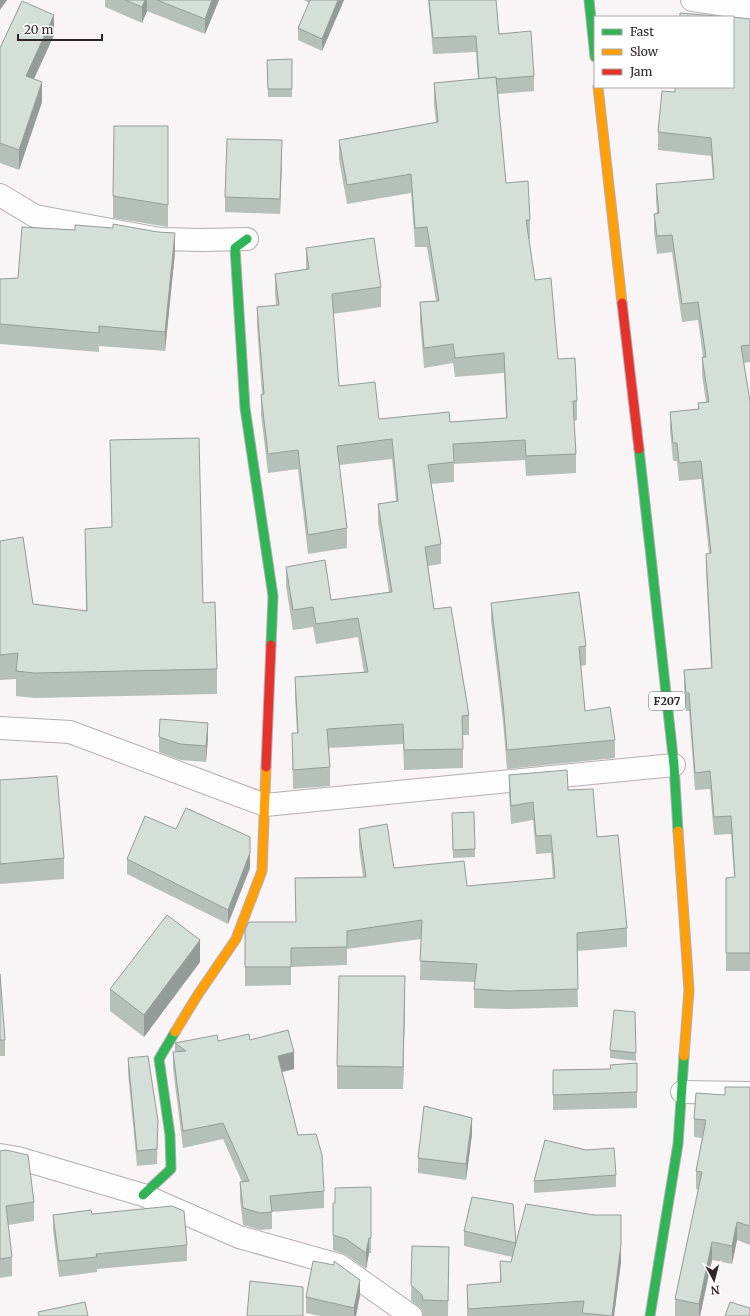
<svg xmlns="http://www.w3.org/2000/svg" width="750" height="1316" viewBox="0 0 750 1316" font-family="Merriweather,serif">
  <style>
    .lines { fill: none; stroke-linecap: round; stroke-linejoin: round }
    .street-casing { stroke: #b5aeb1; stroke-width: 24 }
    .fast-casing { stroke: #b5aeb1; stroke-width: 11 }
    .slow-casing { stroke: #b5aeb1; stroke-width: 11 }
    .jam-casing { stroke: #b5aeb1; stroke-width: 11 }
    .street { stroke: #fefdfe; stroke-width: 22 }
    .fast { stroke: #30b455; stroke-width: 9 }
    .slow { stroke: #ff9f0a; stroke-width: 9 }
    .jam { stroke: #e5322d; stroke-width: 9 }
    .wall { fill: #b6c0bb }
    .shaded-wall { fill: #949c99 }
    .building { fill: #d4dfda; stroke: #949c99 }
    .labels { text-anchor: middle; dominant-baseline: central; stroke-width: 3.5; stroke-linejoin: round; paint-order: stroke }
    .shield { fill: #fff; stroke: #6d6669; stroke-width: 1 }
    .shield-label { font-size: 11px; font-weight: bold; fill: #2e2529 }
  </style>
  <rect width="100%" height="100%" fill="#f9f4f6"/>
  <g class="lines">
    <g class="street-casing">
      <g id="street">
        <polyline points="692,0 750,9"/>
        <polyline points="0,195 35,216 160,239 202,240 247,239"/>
        <polyline points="0,728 70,732 265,805 674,765"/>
        <polyline points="682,1092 750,1093"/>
        <polyline points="0,1155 18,1158 143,1195 239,1237 339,1265 411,1316"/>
      </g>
    </g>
    <g class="fast-casing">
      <g id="fast">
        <polyline points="589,0 595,57"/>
        <polyline points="247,239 235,248 245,408 273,596 271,645"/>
        <polyline points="639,449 674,765 678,831"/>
        <polyline points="143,1195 171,1169 170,1135 159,1059 175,1032"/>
        <polyline points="650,1316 678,1144 684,1056"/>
      </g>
    </g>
    <g class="slow-casing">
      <g id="slow">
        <polyline points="598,87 622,303"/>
        <polyline points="678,831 689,990 684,1056"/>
        <polyline points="175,1032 197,996 236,939 262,871 266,767"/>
      </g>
    </g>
    <g class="jam-casing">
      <g id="jam">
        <polyline points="622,303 639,449"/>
        <polyline points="266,767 271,645"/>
      </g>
    </g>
    <use href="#street" class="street"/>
    <use href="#fast" class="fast"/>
    <use href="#slow" class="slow"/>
    <use href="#jam" class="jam"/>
  </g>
  <g class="wall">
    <polygon points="105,0 219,0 205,34 147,11 142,23 105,7"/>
    <polygon points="304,0 344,0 322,51 298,40 298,28 309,3"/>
    <polygon points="428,0 496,0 499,34 534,76 534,91 498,94 506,183 530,220 530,239 529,239 535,280 558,359 577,401 577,420 574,421 576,454 576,473 526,476 525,460 454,464 454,482 431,484 441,544 441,564 428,566 434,609 469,715 469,735 463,735 463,768 404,770 403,744 329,748 330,767 330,786 293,789 292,733 297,733 295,696 295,677 364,673 358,637 316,644 313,627 293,630 286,586 286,567 331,600 389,592 378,523 378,504 396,501 392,459 339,465 347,528 347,548 308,554 298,469 268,473 261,414 261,395 262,394 257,326 257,307 276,305 275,293 275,274 306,269 306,248 381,287 381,307 333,314 339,386 379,419 450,422 506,418 504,373 455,377 453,363 424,368 420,322 420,302 436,301 427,247 415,247 411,193 347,204 339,159 339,140 436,122 434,103 434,83 478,79 476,52 433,54"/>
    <polygon points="750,19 750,362 744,363 750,401 750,971 726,971 726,878 734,877 731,834 714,835 710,789 695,790 689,711 686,711 684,688 684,670 711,668 706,571 706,554 709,553 701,479 679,481 677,461 673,461 670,430 670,412 698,409 698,403 706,402 702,375 702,357 703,357 698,320 682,322 672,252 657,254 654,232 654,214 657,213 656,201 656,184 713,179 711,156 658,150 658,132 675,92"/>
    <polygon points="54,35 34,79 42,102 19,170 0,163 0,48"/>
    <polygon points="292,59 292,97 268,97 267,60"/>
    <polygon points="168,126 168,227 113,218 113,196"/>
    <polygon points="282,156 280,214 225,212 225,197"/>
    <polygon points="175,252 165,351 99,346 99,352 0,344 0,279 18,278"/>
    <polygon points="110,440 203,603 217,669 217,694 34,698 16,696 16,679 0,680 0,541 33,604 86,611 85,529 112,527 110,465"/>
    <polygon points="491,603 586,646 586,665 581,666 585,711 615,740 615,758 507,769 503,722 491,621"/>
    <polygon points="159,737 208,738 206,762 180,760 159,752"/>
    <polygon points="509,775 568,790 597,837 627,928 627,947 577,951 578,1007 508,1009 474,1008 474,982 420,980 421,939 347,949 347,965 291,967 291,985 245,986 245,929 296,922 295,878 363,877 359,847 359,829 394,868 467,886 553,879 551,853 536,854 533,820 511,824 509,794"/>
    <polygon points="0,780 64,858 64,879 0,884"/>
    <polygon points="452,821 475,849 475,857 453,858"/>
    <polygon points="176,829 250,852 250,868 228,924 127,874 127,859"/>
    <polygon points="200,962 144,1037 110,1011 110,989"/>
    <polygon points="0,974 5,1040 5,1056 0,1056"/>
    <polygon points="405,998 403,1089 337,1089 337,1066"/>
    <polygon points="635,1012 636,1061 610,1058 610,1050"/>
    <polygon points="250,1040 294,1069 282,1072 298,1135 324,1191 324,1208 272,1212 272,1229 260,1230 243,1225 240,1199 240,1182 242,1182 223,1139 183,1148 173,1069 173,1052 175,1052 175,1043 218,1041"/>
    <polygon points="128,1058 158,1121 157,1164 137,1166 128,1073"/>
    <polygon points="637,1063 637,1108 553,1110 553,1070 610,1069"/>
    <polygon points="725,1087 750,1087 750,1245 737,1240 732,1264 712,1260 700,1316 675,1316 675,1299 699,1190 696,1189 696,1171 702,1138 694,1137 694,1119 725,1095"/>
    <polygon points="472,1134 466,1180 418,1173 418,1158"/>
    <polygon points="586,1150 616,1175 616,1187 534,1193 534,1181"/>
    <polygon points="0,1151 34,1202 34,1221 8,1225 12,1257 12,1276 0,1278"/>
    <polygon points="371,1187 371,1253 369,1253 366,1269 346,1255 333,1250 333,1203 335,1203"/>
    <polygon points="513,1204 516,1245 621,1262 614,1316 467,1316 467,1285 500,1282 500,1261 511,1262 512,1257 464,1246 464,1231"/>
    <polygon points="92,1214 187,1245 187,1261 97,1269 97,1272 59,1277 53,1230 53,1215"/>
    <polygon points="412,1246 449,1247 448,1316 423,1316 422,1310 411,1301"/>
    <polygon points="360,1295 356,1316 320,1316 306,1313 306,1297"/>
  </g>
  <g class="shaded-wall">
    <polygon points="0,0 7,0 0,10"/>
    <polygon points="145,0 147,0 147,11 142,23 142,7"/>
    <polygon points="212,0 219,0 205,34 205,19"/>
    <polygon points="338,0 344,0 322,51 322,39"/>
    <polygon points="54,15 54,35 26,96 26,76"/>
    <polygon points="42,82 42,102 19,170 19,150"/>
    <polygon points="282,140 282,156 280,214 280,199"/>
    <polygon points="175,233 175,252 165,351 165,332"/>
    <polygon points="208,723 208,738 206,762 206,746"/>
    <polygon points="250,837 250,868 228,924 228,910"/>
    <polygon points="200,940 200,962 144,1037 144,1015"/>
    <polygon points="405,976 405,998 403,1089 403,1067"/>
    <polygon points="294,1052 294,1069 278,1073 278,1056"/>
    <polygon points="472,1118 472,1134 466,1180 466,1164"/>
    <polygon points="621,1215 621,1262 614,1316 612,1316"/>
    <polygon points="737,1222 737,1240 732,1264 732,1246"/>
    <polygon points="369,1238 369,1253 366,1269 366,1253"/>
    <polygon points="712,1242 712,1260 700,1316 699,1316 699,1304"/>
    <polygon points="360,1280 360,1295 356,1316 354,1316 354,1308"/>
  </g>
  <g class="building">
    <polygon points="125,0 145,0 142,7"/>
    <polygon points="157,0 212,0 205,19"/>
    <polygon points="310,0 338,0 322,39 298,28"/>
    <polygon points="429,0 496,0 499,34 531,31 534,76 497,79 496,77 479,79 476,36 433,38"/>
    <polygon points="22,1 54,15 26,76 42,82 19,150 0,143 0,48"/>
    <polygon points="680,13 729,17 680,17"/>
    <polygon points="733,17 750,19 750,345 741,346 750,401 750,953 726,953 726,878 735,877 731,816 714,817 710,771 695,773 689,693 686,693 684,670 712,668 706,554 711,553 701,461 679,463 677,443 673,443 670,412 699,409 698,403 709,402 702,357 706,357 698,302 682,304 672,235 657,236 654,214 659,213 656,184 714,179 711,138 658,132 662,91 675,92 675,87 733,87"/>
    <polygon points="292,59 292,89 268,89 267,60"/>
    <polygon points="496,77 506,183 528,181 530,220 526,220 535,280 551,278 558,359 575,358 577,401 573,401 576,454 526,456 525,440 453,444 454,462 428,465 441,544 425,547 434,609 451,607 469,715 462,716 463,749 404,750 403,724 327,729 330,767 293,770 292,733 298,733 295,677 368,672 358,618 316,624 313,607 293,610 286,567 325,560 331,600 392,592 378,504 398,501 392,439 337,446 347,528 308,535 298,450 268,454 261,395 264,394 257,307 279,305 275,274 309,269 306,248 374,238 381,287 332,294 339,386 375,382 379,419 449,412 450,422 507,418 504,353 455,358 453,344 424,348 420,302 439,301 427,227 415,228 411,174 347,185 339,140 438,122 434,83"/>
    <polygon points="114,126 168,126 168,205 113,196"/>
    <polygon points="227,139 282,140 280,199 225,197"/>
    <polygon points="113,224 158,232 175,233 165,332 99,326 99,333 0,324 0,279 18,278 22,227 75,230 75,225 113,228"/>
    <polygon points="199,438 203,603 215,602 217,669 34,673 16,671 18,653 0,655 0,541 23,537 33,604 87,611 85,529 112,527 110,440"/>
    <polygon points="579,592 586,646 579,647 585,711 610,707 615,740 507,750 503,703 491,603"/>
    <polygon points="160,719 208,723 206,746 180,744 159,737"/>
    <polygon points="567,770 568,790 593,789 597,837 618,835 627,928 577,933 578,989 508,991 474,989 477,964 420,961 422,920 347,931 347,947 291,948 291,967 245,967 245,929 249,922 296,922 295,878 366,877 359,829 387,824 394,868 464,861 467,886 555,878 551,835 536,836 533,802 511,806 509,775"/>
    <polygon points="57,776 64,858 0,864 0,780"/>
    <polygon points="186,808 250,837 250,853 228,910 127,859 145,816 176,829"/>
    <polygon points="474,812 475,849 453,850 452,813"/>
    <polygon points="167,915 200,940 144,1015 110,989"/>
    <polygon points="0,974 5,1040 0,1040"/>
    <polygon points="339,976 405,976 403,1067 337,1066"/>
    <polygon points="614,1010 635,1012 636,1053 610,1050"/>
    <polygon points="288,1030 294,1052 278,1056 298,1135 316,1134 322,1155 324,1191 270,1196 272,1212 260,1213 243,1208 240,1182 249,1181 223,1123 183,1131 173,1052 186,1051 175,1043 217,1035 218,1041 249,1034 250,1040"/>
    <polygon points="148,1056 158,1121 157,1149 137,1151 128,1058"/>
    <polygon points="637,1063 637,1092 553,1095 553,1070 611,1069 610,1065"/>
    <polygon points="725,1087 750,1087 750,1226 737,1222 732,1246 712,1242 699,1304 675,1299 702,1172 696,1171 706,1120 694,1119 696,1093 725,1095"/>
    <polygon points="424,1106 472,1118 466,1164 418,1158"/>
    <polygon points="545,1140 586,1150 614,1148 616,1175 534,1181"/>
    <polygon points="6,1150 28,1155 34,1202 6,1206 12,1257 0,1259 0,1151"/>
    <polygon points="371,1187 371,1238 369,1238 366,1253 346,1239 333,1235 333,1203 335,1203 335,1188"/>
    <polygon points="472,1197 513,1204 516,1243 464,1231"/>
    <polygon points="526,1204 594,1215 621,1215 621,1245 612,1316 582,1313 584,1301 468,1309 467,1285 501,1282 500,1261 511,1262"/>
    <polygon points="172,1206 184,1211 187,1245 96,1254 97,1257 59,1261 53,1215 91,1210 92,1214"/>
    <polygon points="412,1246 449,1247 448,1301 423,1300 422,1295 411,1285"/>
    <polygon points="313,1261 334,1265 334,1261 360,1280 354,1308 306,1297"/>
    <polygon points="250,1281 303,1287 303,1316 247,1316"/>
    <polygon points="85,1302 88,1316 39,1316 38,1312"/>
    <polygon points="730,1302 750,1308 750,1316 725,1316"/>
  </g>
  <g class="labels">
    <rect class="shield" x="649" y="692" width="36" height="18" rx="3"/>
    <g class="shield-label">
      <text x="667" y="701">F207</text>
    </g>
  </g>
  <rect x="594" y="16" width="140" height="72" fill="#ffffff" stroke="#aba8a9"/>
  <rect x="602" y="29" width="20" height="6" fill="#30b455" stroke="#aba8a9"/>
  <text x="630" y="36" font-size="12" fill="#2e2529">Fast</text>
  <rect x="602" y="49" width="20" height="6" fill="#ff9f0a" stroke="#aba8a9"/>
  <text x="630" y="56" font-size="12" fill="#2e2529">Slow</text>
  <rect x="602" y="69" width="20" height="6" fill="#e5322d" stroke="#aba8a9"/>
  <text x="630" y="76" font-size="12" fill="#2e2529">Jam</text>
  <g transform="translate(714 1280) rotate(173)" stroke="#ffffff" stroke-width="3" paint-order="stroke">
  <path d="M0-3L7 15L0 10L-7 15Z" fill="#2e2529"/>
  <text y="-6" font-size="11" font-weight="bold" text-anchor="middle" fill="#2e2529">N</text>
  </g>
  <path d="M18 34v6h84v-6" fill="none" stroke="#2e2529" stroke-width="2"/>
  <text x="24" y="34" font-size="12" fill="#2e2529" stroke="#ffffff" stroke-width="3" paint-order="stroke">20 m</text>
</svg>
